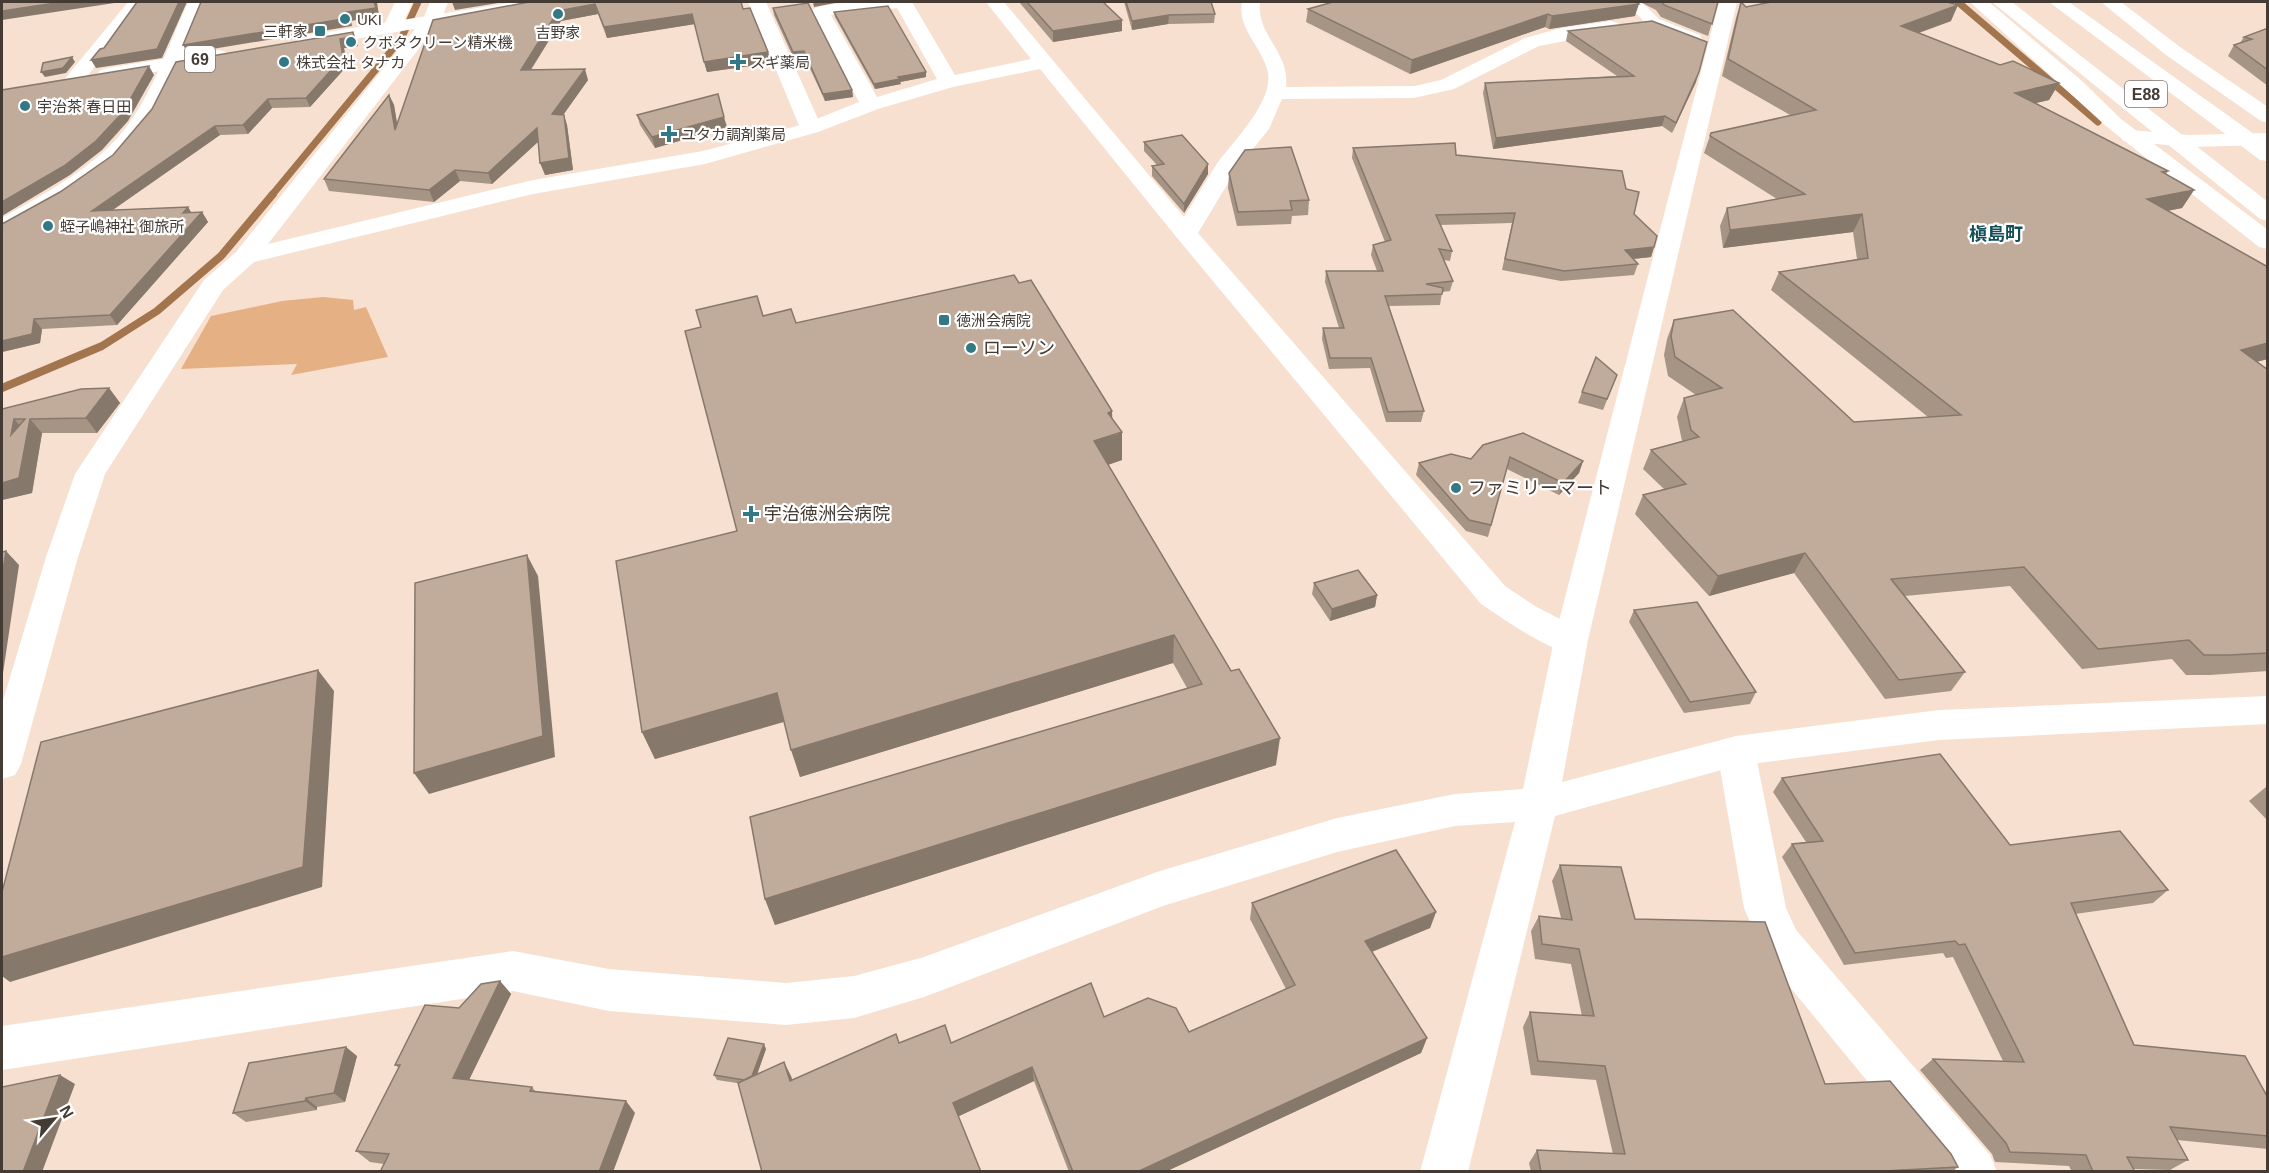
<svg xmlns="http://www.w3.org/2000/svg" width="2269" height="1173" viewBox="0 0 2269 1173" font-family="Helvetica,'Noto Sans JP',sans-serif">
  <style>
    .green { fill: #e6b085 }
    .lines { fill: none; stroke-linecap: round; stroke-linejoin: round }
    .stream-far1 { stroke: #a3754f; stroke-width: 7 }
    .stream { stroke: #a3754f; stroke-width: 8 }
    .minor { fill: #fff; fill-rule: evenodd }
    .tertiary { fill: #fff; fill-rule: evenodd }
    .primary { fill: #fff; fill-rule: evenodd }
    .motorway { fill: #fff; fill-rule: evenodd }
    .wall { fill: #a69485 }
    .shaded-wall { fill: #87786c }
    .building { fill: #c1ac9b; stroke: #87786c; stroke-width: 1.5; fill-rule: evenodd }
    .poi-dot { fill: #327985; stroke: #fff; stroke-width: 2 }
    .labels { text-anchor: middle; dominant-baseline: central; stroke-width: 4.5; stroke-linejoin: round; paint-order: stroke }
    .far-poi-label { font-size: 15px; fill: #443b34; stroke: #fff; text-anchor: start }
    .shield { fill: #fff; stroke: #7c7671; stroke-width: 1.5 }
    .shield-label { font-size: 16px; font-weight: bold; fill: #443b34 }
    .far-quarter-label { font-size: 18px; font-weight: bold; fill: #144f58; stroke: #fff }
    .poi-label { font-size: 18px; fill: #443b34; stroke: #fff; text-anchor: start }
  </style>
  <rect width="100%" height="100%" fill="#f7e0cf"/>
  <polygon class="green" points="323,297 353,300 354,310 366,307 388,357 291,375 297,364 181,369 211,316 282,301"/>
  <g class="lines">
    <g class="stream-far1">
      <polyline points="1958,2 2098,122"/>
      <polyline points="272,195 401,39 418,2"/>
    </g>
    <polyline class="stream" points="2,388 102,346 157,311 221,256 273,194"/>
    <g class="minor">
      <polygon points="128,2 146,2 81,84 67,84 64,80 67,76"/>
      <path d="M188,2H206C188,45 173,93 145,131C112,177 59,204 10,232L2,234V218C47,192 99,166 130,122C155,86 170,42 188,2Z"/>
      <polygon points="395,2 413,2 401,27 392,33 383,27"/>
      <path d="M430,2H448L441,20L268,244L533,180L703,151L804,124L859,102L811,11C821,0 893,2 912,2L955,75L1031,59L986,2H1004L1184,217C1195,200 1205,182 1216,165C1231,143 1277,100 1267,69C1260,45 1237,28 1242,2H1260C1256,36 1290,51 1286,87L1414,86L1441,80L1525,38L1561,28L1611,21L1618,23L1620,27L1618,31L1539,46L1454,89L1414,98L1282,99L1269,129L1236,170L1198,233L1505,586L1535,606L1583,631L1588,640L1583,649C1579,650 1574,653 1569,652C1547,650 1501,617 1481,604L1178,239L1040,69L953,87L878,109L818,132L705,164L533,194L254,262L223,290L105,474L78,557L21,764L15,775L2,779V704L46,557L75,474L204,280L236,252L423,19ZM897,8L937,79L877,97L831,15Z"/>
      <polygon points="1623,2 1642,2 1659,19 1700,35 1702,39 1693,45 1645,26 1641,18"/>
      <polygon points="2131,130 2189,135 2268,133 2268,145 2189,147 2123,141 2120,136 2123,131"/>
      <polygon points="1736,736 1749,740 1755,751 1786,908 1796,930 1990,1155 1997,1172 1942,1172 1766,958 1744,908 1717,751 1723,740"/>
    </g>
    <g class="tertiary">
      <polygon points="748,2 766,2 822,128 818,132 804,132 800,128"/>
      <polygon points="1719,2 1737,2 1588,640 1562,782 1736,736 1939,710 2268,696 2268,724 1939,740 1736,766 1555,816 1468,1172 1420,1172 1515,822 1455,826 1337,852 1163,906 924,997 854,1018 786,1025 609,1011 513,991 2,1070 2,1026 513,951 609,969 786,983 854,976 924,957 1160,871 1337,818 1455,794 1523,789 1554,640"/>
      <polygon points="1970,2 1989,2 2081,80 2121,119 2268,230 2268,249 2259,247 2107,127"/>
      <polygon points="2101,2 2121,2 2180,47 2268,107 2268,123 2261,121 2166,55"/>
    </g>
    <g class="primary">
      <polygon points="514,2 553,2 544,7 308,47 299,41 308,35"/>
      <polygon points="219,50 226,52 229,56 226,60 107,80 100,78 97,74 100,70 107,68"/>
    </g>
    <g class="motorway">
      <polygon points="1992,2 2012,2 2268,202 2268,221 2260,219"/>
      <polygon points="2049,2 2069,2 2268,144 2268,161 2260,160"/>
    </g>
  </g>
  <g class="wall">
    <polygon points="529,2 743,9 768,52 771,63 707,72 695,24 607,38 598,14 561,21 531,70 588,80 563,115 567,125 573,170 545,175 538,142 492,184 460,181 434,202 329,191 324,179 389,95 394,105 397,124"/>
    <polygon points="1019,2 1103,2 1122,31 1053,42"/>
    <polygon points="1124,2 1211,2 1215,14 1214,23 1168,24 1132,30"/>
    <polygon points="1640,2 1718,2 1708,36 1661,17 1656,10"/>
    <polygon points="1741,2 1746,7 1951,21 1919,33 2000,65 2059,83 2049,100 2035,103 2168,171 2166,174 2194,190 2182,208 2167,211 2268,267 2268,359 2256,362 2268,370 2268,671 2210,675 2186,675 2172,659 2082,669 2010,586 1905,596 1965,672 1951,691 1885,699 1794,573 1709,596 1635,514 1643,495 1664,489 1643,469 1651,450 1682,441 1677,417 1684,398 1696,395 1668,376 1664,355 1667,339 1674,320 1854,422 1928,417 1771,290 1779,272 1857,259 1853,232 1723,248 1720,226 1727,208 1777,199 1704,153 1711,133 1790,115 1722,76 1736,18"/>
    <polygon points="773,8 852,90 853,97 825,101 805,58 794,59 774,15"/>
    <polygon points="1308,9 1635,16 1549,29 1545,27 1410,74 1306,22"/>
    <polygon points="834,12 926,77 900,82 901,84 875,89 835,17"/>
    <polygon points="2268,28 2268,86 2228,56 2234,45 2240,43 2244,37"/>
    <polygon points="1568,31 1696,82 1672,133 1662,126 1493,149 1483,93 1485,83 1617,76 1566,41"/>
    <polygon points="356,41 358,46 344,48 347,66 310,107 272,108 248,134 220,135 113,210 188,207 191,213 202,212 208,222 117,325 42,329 40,343 2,352 2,224"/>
    <polygon points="637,115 727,127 655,148 640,125"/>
    <polygon points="1144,142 1208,164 1208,174 1184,213 1152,176 1152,166 1157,165 1144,151"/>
    <polygon points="1353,148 1456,155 1626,189 1634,214 1654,247 1651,257 1633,259 1638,264 1634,275 1561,281 1502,270 1512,223 1440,225 1452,251 1450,261 1444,260 1453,281 1450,291 1442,292 1440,305 1389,306 1424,411 1421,422 1386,422 1370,368 1329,369 1322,339 1323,328 1339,328 1325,282 1326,271 1377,271 1371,255 1373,245 1385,242 1352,158"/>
    <polygon points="1229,173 1309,200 1308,215 1292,216 1291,224 1237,226 1228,188"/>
    <polygon points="763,316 796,323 1112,418 1122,460 1108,465 1276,765 775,925 765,899 1187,688 1173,663 800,777 784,722 655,759 642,732 737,531 701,327"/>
    <polygon points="1617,375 1603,410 1578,403 1582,392"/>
    <polygon points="109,388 120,403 97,433 42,433 32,493 2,500 2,502 2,409"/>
    <polygon points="1483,445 1583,461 1579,473 1559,495 1507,469 1488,537 1466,531 1416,475 1419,463 1471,459"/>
    <polygon points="1314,583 1377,595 1375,607 1330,621 1312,594"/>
    <polygon points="1634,610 1756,692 1750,704 1684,713 1629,622"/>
    <polygon points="1782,778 2010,845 2168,890 2153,903 2075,914 2134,1045 2268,1098 2268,1149 2177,1140 2188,1160 2170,1170 2133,1169 2135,1172 2072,1172 2069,1166 1995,1162 1992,1154 1920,1070 1933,1059 2003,1061 1953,957 1946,958 1943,953 1844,965 1782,857 1792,844 1806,842 1773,792"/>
    <polygon points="2266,787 2268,787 2268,821 2249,801"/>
    <polygon points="1560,865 1635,919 1825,1084 1958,1167 1952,1172 1531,1172 1529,1163 1537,1150 1613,1154 1596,1080 1531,1075 1523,1027 1530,1012 1582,1016 1571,964 1535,959 1531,931 1539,916 1561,918 1552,881"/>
    <polygon points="1252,903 1436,912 1430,928 1372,952 1427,1038 1421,1053 1165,1172 1069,1172 1034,1081 959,1116 717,1080 714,1075 766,1049 757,1074 791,1076 792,1080 899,1043 951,1043 1104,1017 1189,1032 1286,989 1250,919"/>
    <polygon points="500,981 511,994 469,1080 532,1087 536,1092 635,1113 384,1164 370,1162 356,1151 399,1068 395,1065 459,1008"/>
    <polygon points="357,1056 345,1102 317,1107 317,1110 246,1122 233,1113"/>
  </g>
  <g class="shaded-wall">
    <polygon points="62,2 121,2 2,20 2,11"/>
    <polygon points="179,2 187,2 162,58 96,68 91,60"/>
    <polygon points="374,2 377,2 379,16 351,21 352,26 188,53 183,45 347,12"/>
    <polygon points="452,2 504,2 455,10"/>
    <polygon points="813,2 840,2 814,7"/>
    <polygon points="595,4 598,14 561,21 524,80 521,70 558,11"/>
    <polygon points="1639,4 1635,16 1549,29 1552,16"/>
    <polygon points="1958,5 1951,21 1893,42 1901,26"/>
    <polygon points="692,14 695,24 607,38 604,27"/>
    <polygon points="1548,14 1545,27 1410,74 1412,60"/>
    <polygon points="1169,15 1168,24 1132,30 1132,21"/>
    <polygon points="1122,20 1122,31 1053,42 1053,31"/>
    <polygon points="353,32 358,46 344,48 347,66 310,107 306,98 340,39"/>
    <polygon points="804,51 805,58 794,59 793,52"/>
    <polygon points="768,52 771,63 707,72 704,62"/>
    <polygon points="72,57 75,62 66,73 45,77 41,72"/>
    <polygon points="149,66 154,75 128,121 102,150 70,175 2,216 2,202"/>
    <polygon points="585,69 588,80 556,125 552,114"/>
    <polygon points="926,72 926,77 900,82 901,84 875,89 874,84 898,77"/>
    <polygon points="1699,72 1696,82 1672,133 1676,123"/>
    <polygon points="2059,83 2049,100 2006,110 2015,93"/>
    <polygon points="852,90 853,97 825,101 823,94"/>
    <polygon points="389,95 394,105 400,141 395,130"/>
    <polygon points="268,99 272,108 248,134 243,125"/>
    <polygon points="564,115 567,125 573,170 545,175 540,163"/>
    <polygon points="1665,116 1662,126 1493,149 1496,138"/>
    <polygon points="724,117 727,127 655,148 652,137"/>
    <polygon points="215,126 220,135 98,220 92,211"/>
    <polygon points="537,128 541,139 492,184 488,173"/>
    <polygon points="1208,164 1208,174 1184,213 1184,204"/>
    <polygon points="455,170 460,181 434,202 429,190"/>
    <polygon points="2194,190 2182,208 2135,217 2147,199"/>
    <polygon points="188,207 194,217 183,213"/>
    <polygon points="202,212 208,222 117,325 110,315"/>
    <polygon points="1862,214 1853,232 1723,248 1730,230"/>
    <polygon points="1654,247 1651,257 1622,260 1625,250"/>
    <polygon points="34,319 42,329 40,343 2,352 2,341"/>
    <polygon points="2268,343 2268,359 2226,369 2241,350"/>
    <polygon points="109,388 120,403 97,433 86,418"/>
    <polygon points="1112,411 1113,436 1122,432 1122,460 1095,469 1094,441 1108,413"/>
    <polygon points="14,419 26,433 11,435"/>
    <polygon points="30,419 42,433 32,493 2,500 2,502 2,483"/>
    <polygon points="1583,461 1579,473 1559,495 1563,483"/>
    <polygon points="6,551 19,565 2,680 2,576"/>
    <polygon points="1805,553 1794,573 1709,596 1718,576"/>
    <polygon points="527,555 538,576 555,757 429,794 414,773"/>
    <polygon points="1377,595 1375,607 1330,621 1332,609"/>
    <polygon points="1174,635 1173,663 800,777 791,750"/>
    <polygon points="318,670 334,691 322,887 10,982 2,976 2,957"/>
    <polygon points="777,693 786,721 655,759 642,732"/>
    <polygon points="1280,738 1276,765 775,925 765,899"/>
    <polygon points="1436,912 1430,928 1361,956 1365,941"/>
    <polygon points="500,981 511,994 464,1090 453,1078"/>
    <polygon points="1427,1038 1421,1053 1165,1172 1137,1172"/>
    <polygon points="764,1044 766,1049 753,1086 750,1081"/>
    <polygon points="346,1047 357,1056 345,1102 334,1093"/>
    <polygon points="784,1062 791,1076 797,1095 790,1081"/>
    <polygon points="1032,1067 1034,1081 957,1117 953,1103"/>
    <polygon points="60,1075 75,1084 42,1172 23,1172"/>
    <polygon points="306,1098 317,1107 317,1110 305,1101"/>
    <polygon points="626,1101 635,1113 613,1172 599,1172"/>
  </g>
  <g class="building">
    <polygon points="2,2 62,2 2,11"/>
    <polygon points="137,2 179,2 157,49 91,60 100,49 104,48"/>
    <polygon points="201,2 374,2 376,8 347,12 349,18 183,45"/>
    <polygon points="529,2 741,2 743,9 750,8 768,52 704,62 692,14 604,27 595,4 558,11 521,70 585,69 552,114 564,115 569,158 540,163 537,128 488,173 455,170 429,190 324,179 389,95 395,130 433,20"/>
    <polygon points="1027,2 1103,2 1122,20 1053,31"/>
    <polygon points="1126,2 1211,2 1215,14 1169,15 1132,21"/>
    <polygon points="1333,2 1637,2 1639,4 1552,16 1548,14 1412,60 1308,9"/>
    <polygon points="1662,2 1718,2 1712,24 1664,5"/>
    <polygon points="1741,2 1746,7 1771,2 1947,2 1958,5 1901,26 2000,65 2013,61 2059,83 2015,93 2168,171 2162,172 2194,190 2147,199 2268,267 2268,343 2241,350 2268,370 2268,653 2229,655 2204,655 2189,640 2098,649 2024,567 1891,579 1965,672 1899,680 1805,553 1718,576 1643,495 1686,484 1651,450 1699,437 1691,430 1684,398 1722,388 1675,357 1671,336 1674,320 1733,310 1854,422 1961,415 1779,272 1868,258 1862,214 1730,230 1727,208 1805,194 1710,136 1711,133 1816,110 1728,59"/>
    <polygon points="808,3 852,90 823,94 804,51 793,52 773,8"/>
    <polygon points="888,6 926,72 898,77 900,79 874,84 834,12"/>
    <polygon points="1652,21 1707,42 1699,72 1676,123 1665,116 1496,138 1485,83 1634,76 1568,31"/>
    <polygon points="2268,28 2268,70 2234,45 2252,39 2244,37"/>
    <polygon points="353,32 354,37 340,39 343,57 306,98 268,99 243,125 215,126 92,211 188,207 183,213 202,212 110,315 34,319 32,334 2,341 2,224 60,192 113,155 152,109 176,62"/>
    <polygon points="72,57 63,68 41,72 43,63"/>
    <polygon points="149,66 123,112 96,141 64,166 2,202 2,90"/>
    <polygon points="718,94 724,117 652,137 637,115"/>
    <polygon points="1182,135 1208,164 1184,204 1152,166 1164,164 1144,142"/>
    <polygon points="1455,143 1456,155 1622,171 1626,189 1639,192 1634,214 1657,236 1654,247 1625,250 1638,264 1564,271 1505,259 1515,213 1436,215 1452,251 1439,249 1453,281 1426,284 1443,288 1442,294 1385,296 1424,411 1388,412 1371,358 1330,358 1323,328 1344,328 1326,271 1383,271 1373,245 1391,240 1353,148"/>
    <polygon points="1291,147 1309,200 1290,201 1292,210 1238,212 1229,173 1245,150"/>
    <polygon points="1014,275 1019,283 1031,280 1112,411 1108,413 1122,432 1094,441 1231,671 1239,669 1280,738 765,899 750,817 1202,684 1174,635 791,750 777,693 642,732 616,561 737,531 685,331 701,327 696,310 757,296 763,316 791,309 796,323"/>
    <polygon points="1596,357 1617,375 1607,399 1582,392"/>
    <path d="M109,388L86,418L30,419L19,478L2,483V409L81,389ZM14,419H25L11,435Z"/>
    <polygon points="1523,433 1583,461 1563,483 1510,457 1491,525 1469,520 1419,463 1451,454 1471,459 1483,445"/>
    <polygon points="6,551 2,576 2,552"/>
    <polygon points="527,555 543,736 414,773 415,583"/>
    <polygon points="1358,570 1377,595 1332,609 1314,583"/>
    <polygon points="1697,602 1756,692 1690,702 1634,610"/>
    <polygon points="318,670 303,867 2,957 2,892 41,742"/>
    <polygon points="1940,754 2010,845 2120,831 2168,890 2071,903 2134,1045 2245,1056 2268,1098 2268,1136 2170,1127 2188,1160 2127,1157 2135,1172 2093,1172 2086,1155 2010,1152 2006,1143 1933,1059 2024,1062 1965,944 1959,945 1955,941 1855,953 1792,844 1823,841 1782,778"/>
    <polygon points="1396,850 1436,912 1365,941 1427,1038 1137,1172 1073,1172 1032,1067 953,1103 981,1172 762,1172 738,1083 784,1062 790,1081 896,1034 899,1043 945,1025 951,1043 1091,983 1104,1017 1148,998 1176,1008 1189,1032 1295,985 1252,903"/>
    <polygon points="1560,865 1621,867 1635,919 1765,922 1825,1084 1890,1081 1951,1154 1958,1167 1866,1172 1541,1172 1537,1150 1625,1154 1605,1066 1538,1061 1530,1012 1594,1016 1579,949 1542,944 1539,916 1572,920"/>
    <polygon points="500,981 453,1078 532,1087 530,1091 626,1101 599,1172 380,1172 389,1154 356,1151 400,1065 395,1065 425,1005 459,1008 481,984"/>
    <polygon points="728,1038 764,1044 752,1076 744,1080 714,1075"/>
    <polygon points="346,1047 334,1093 306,1098 305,1101 233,1113 249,1063"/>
    <polygon points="60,1075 23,1172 2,1172 2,1087"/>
  </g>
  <g class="poi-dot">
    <circle cx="558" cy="14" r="6"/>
    <circle cx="345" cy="19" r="6"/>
    <rect x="314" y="25" width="12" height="12" rx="3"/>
    <circle cx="351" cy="42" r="6"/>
    <circle cx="284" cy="62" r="6"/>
    <path d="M735 53h6v6h6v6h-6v6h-6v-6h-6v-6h6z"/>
    <circle cx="25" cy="106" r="6"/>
    <path d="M666 125h6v6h6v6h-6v6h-6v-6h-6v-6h6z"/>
    <circle cx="48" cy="226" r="6"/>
    <rect x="938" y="314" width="12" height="12" rx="3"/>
    <circle cx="971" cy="348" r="6"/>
    <circle cx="1456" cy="488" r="6"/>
    <path d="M748 505h6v6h6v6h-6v6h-6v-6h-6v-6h6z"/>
  </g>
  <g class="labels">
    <g class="far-poi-label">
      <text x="357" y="19">UKI</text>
      <text x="308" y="31" text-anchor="end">三軒家</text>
      <text x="558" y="32" text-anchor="middle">吉野家</text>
      <text x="363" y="42">クボタクリーン精米機</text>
      <text x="296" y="62">株式会社 タナカ</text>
      <text x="750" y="62">スギ薬局</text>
      <text x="37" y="106">宇治茶 春日田</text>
      <text x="681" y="134">ユタカ調剤薬局</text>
      <text x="60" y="226">蛭子嶋神社 御旅所</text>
      <text x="956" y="320">徳洲会病院</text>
    </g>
    <g class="shield">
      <rect x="185" y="46" width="30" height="26" rx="4.5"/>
      <rect x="2125" y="81" width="42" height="26" rx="4.5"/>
    </g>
    <g class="shield-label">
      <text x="200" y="59">69</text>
      <text x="2146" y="94">E88</text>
    </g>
    <g class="far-quarter-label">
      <text x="1996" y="234">槇島町</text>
    </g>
    <g class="poi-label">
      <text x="983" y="348">ローソン</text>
      <text x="1468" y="488">ファミリーマート</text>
      <text x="764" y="514">宇治徳洲会病院</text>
    </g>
  </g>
  <rect width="2269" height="1173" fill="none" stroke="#443b34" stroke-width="6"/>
  <g transform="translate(54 1119) rotate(61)" stroke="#ffffff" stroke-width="4.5" paint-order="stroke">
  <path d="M0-4.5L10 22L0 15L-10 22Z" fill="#443b34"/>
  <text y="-9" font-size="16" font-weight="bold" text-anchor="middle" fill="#443b34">N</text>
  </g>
</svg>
